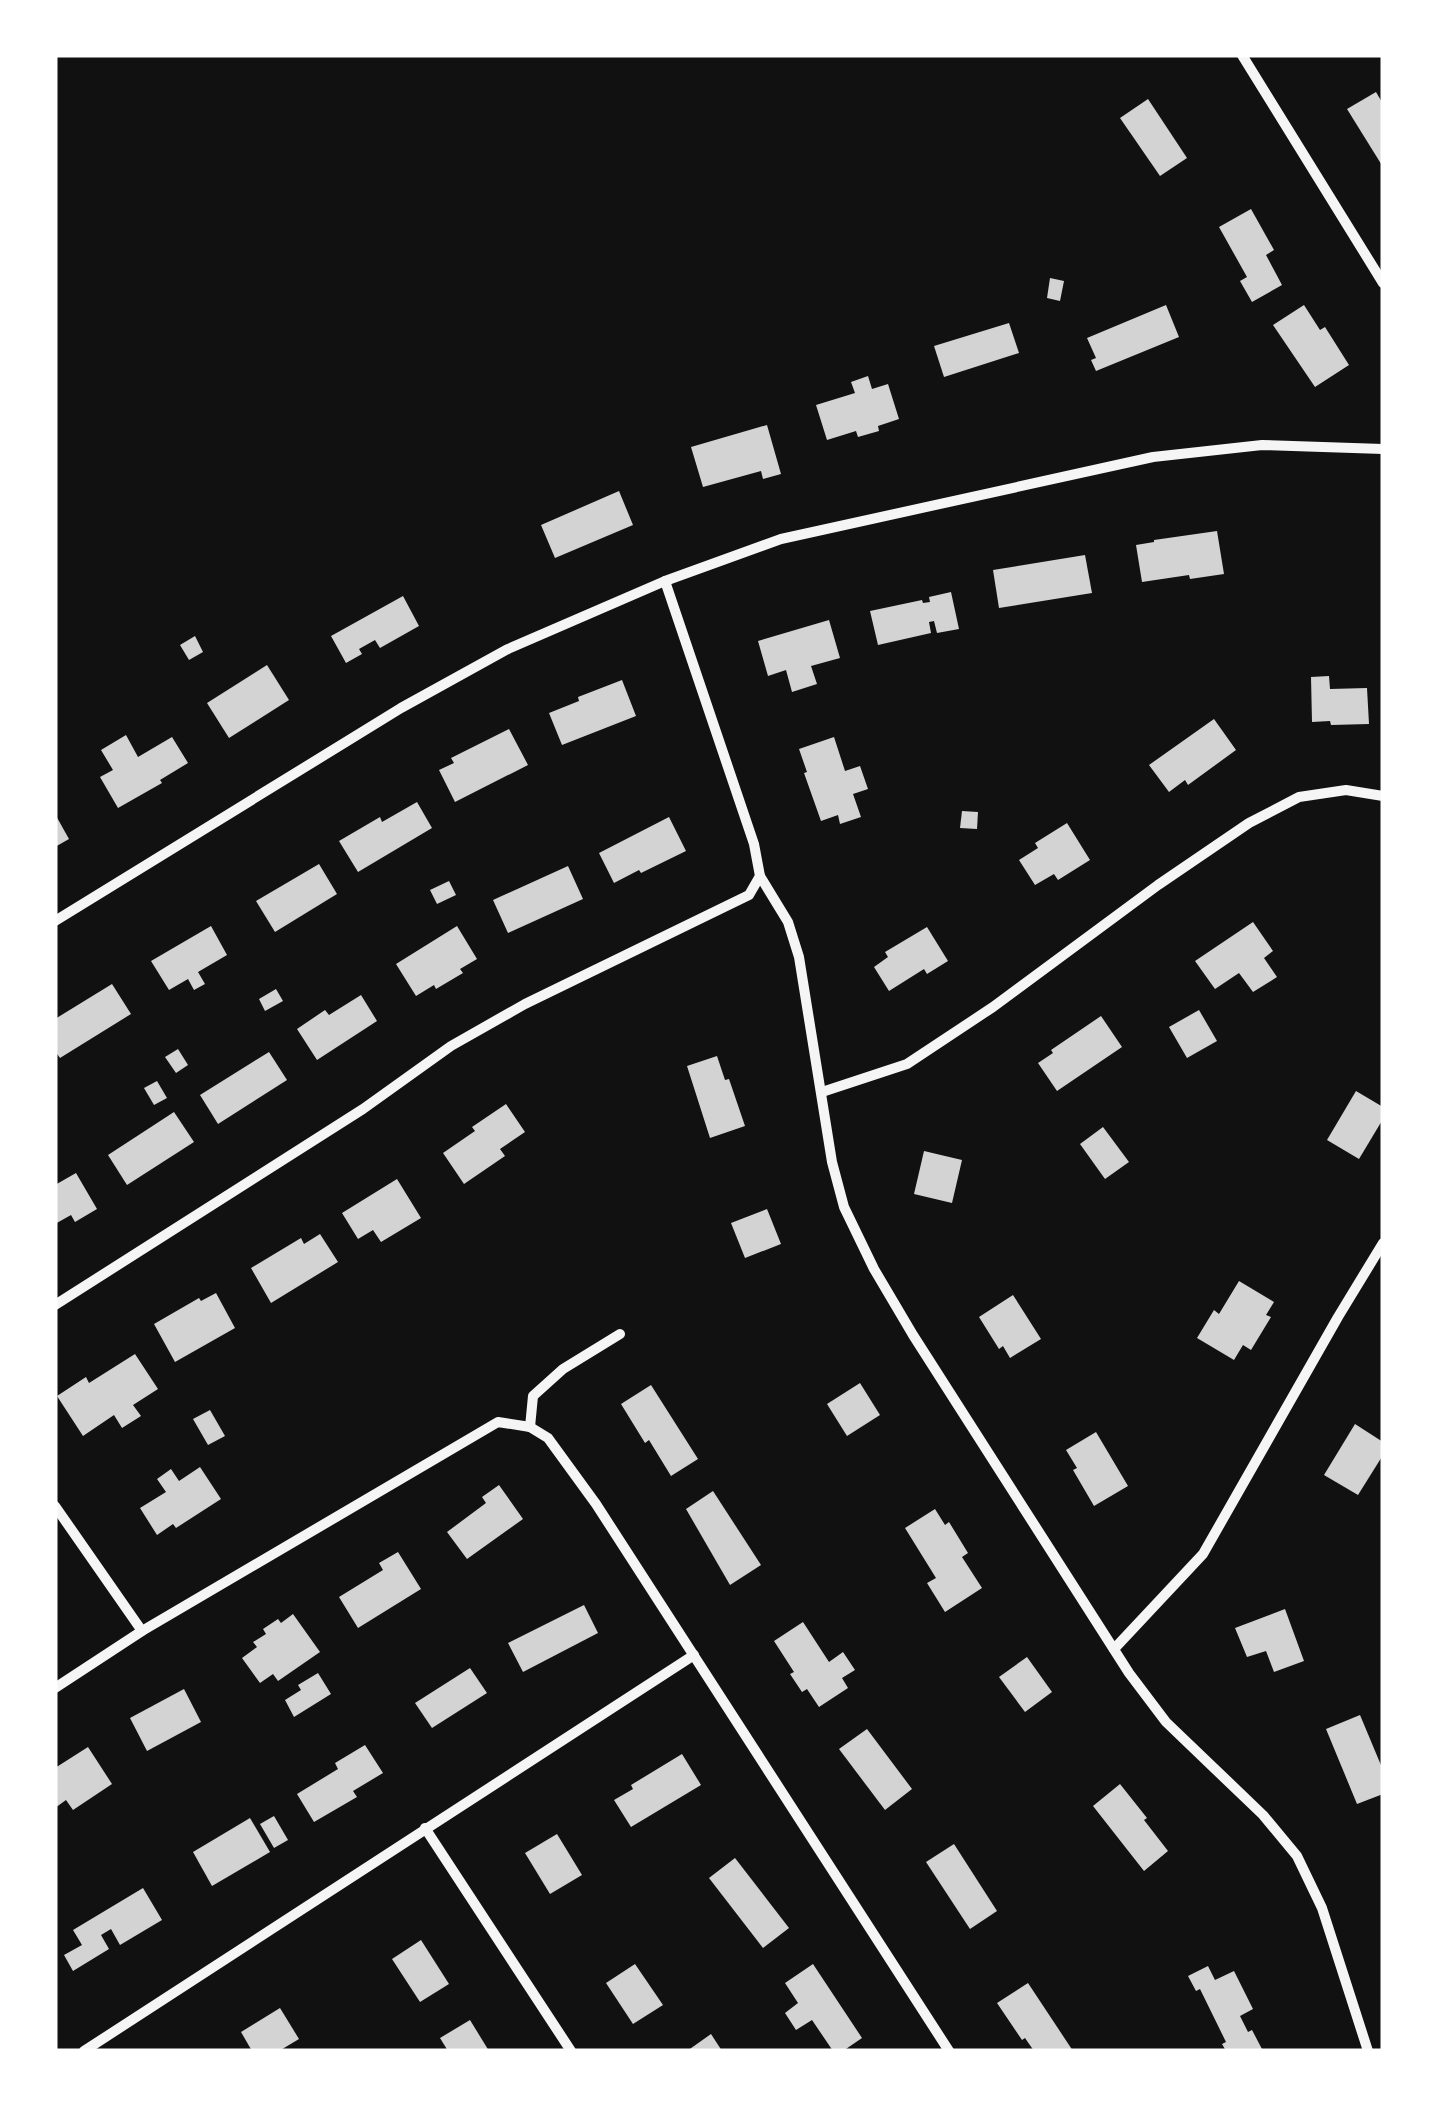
<svg xmlns="http://www.w3.org/2000/svg" width="1438" height="2106" viewBox="0 0 1438 2106" font-family="Lato,sans-serif">
  <style>
    .building { fill: #d3d3d3 }
    .lines { fill: none; stroke-linecap: round; stroke-linejoin: round }
    .minor { stroke: #f5f5f5; stroke-width: 10 }
  </style>
  <rect width="100%" height="100%" fill="#111"/>
  <g class="building">
    <polygon points="1376,92 1383,104 1383,167 1347,109"/>
    <polygon points="1148,99 1187,158 1160,176 1120,118"/>
    <polygon points="1251,209 1274,250 1266,255 1282,285 1252,302 1240,281 1247,277 1219,227"/>
    <polygon points="1050,278 1064,281 1060,301 1047,298"/>
    <polygon points="1166,305 1179,337 1096,371 1091,360 1096,358 1087,338"/>
    <polygon points="1304,305 1320,330 1325,327 1349,365 1315,387 1273,325"/>
    <polygon points="1009,323 1019,353 944,377 934,346"/>
    <polygon points="868,376 872,389 888,384 899,419 878,426 879,431 858,437 856,431 827,440 816,405 855,393 851,382"/>
    <polygon points="767,425 781,474 763,479 761,471 703,487 691,447"/>
    <polygon points="619,491 633,525 555,558 541,525"/>
    <polygon points="1217,531 1224,574 1190,579 1189,575 1142,582 1136,545 1154,542 1154,540"/>
    <polygon points="1085,555 1092,593 999,608 993,570"/>
    <polygon points="951,592 959,629 937,633 934,621 929,622 931,633 878,645 870,611 922,600 923,603 930,602 929,597"/>
    <polygon points="403,596 419,626 380,648 375,640 359,649 362,654 346,663 331,636"/>
    <polygon points="829,620 840,658 811,666 817,684 792,692 786,670 768,676 758,641"/>
    <polygon points="195,636 203,652 189,660 180,645"/>
    <polygon points="267,665 289,700 229,738 207,703"/>
    <polygon points="1329,676 1330,689 1367,688 1369,724 1331,725 1330,721 1312,722 1311,677"/>
    <polygon points="622,680 636,716 562,745 549,713 579,701 578,697"/>
    <polygon points="1214,719 1236,750 1188,785 1185,780 1169,792 1149,765"/>
    <polygon points="509,729 528,765 455,802 439,770 454,763 451,758"/>
    <polygon points="126,735 138,757 172,737 188,763 160,780 162,783 118,808 100,777 113,770 101,750"/>
    <polygon points="834,737 845,771 860,766 868,789 853,794 861,817 840,824 838,815 821,821 804,773 807,772 799,749"/>
    <polygon points="417,802 432,828 358,872 339,841 380,817 382,822"/>
    <polygon points="962,811 978,812 977,829 960,828"/>
    <polygon points="55,814 69,839 55,847"/>
    <polygon points="669,817 686,851 641,873 639,870 614,883 599,853"/>
    <polygon points="1067,823 1090,860 1058,880 1054,874 1035,885 1019,860 1038,848 1035,843"/>
    <polygon points="319,864 337,894 275,932 256,901"/>
    <polygon points="568,866 583,899 508,933 493,900"/>
    <polygon points="449,881 456,895 437,904 430,890"/>
    <polygon points="1253,922 1273,951 1264,958 1277,977 1253,992 1239,973 1215,989 1195,961"/>
    <polygon points="211,926 227,955 198,972 205,984 194,990 188,979 169,990 151,961"/>
    <polygon points="457,926 477,959 460,969 463,973 436,989 434,985 416,996 396,964"/>
    <polygon points="927,927 948,961 927,974 924,969 889,991 874,967 888,957 885,952"/>
    <polygon points="112,984 131,1014 60,1058 55,1051 55,1019"/>
    <polygon points="276,989 283,1001 265,1011 259,999"/>
    <polygon points="361,995 377,1021 317,1060 297,1029 325,1010 329,1015"/>
    <polygon points="1199,1010 1217,1041 1187,1058 1169,1027"/>
    <polygon points="1101,1016 1122,1047 1057,1091 1038,1063 1053,1053 1051,1050"/>
    <polygon points="178,1049 188,1065 176,1073 165,1057"/>
    <polygon points="269,1052 287,1080 218,1124 200,1095"/>
    <polygon points="717,1056 725,1080 729,1079 745,1126 710,1138 687,1066"/>
    <polygon points="157,1081 167,1098 154,1105 144,1088"/>
    <polygon points="1356,1091 1383,1107 1383,1119 1359,1159 1327,1140"/>
    <polygon points="506,1104 525,1132 500,1149 505,1156 464,1184 443,1153 475,1131 472,1127"/>
    <polygon points="174,1112 194,1142 127,1185 108,1155"/>
    <polygon points="1103,1127 1129,1162 1105,1179 1080,1144"/>
    <polygon points="924,1151 962,1160 952,1203 914,1194"/>
    <polygon points="76,1173 97,1209 75,1222 71,1215 55,1224 55,1185"/>
    <polygon points="397,1179 421,1218 381,1242 373,1230 358,1239 342,1213"/>
    <polygon points="767,1209 781,1244 745,1258 731,1223"/>
    <polygon points="320,1234 338,1262 271,1303 251,1268 301,1238 304,1244"/>
    <polygon points="1239,1281 1274,1302 1266,1315 1271,1317 1251,1350 1243,1345 1234,1360 1197,1338 1214,1310 1219,1314"/>
    <polygon points="216,1293 235,1328 175,1362 154,1324 199,1298 201,1301"/>
    <polygon points="1013,1295 1041,1339 1010,1358 1003,1346 999,1349 979,1317"/>
    <polygon points="135,1354 158,1389 133,1405 141,1416 122,1428 114,1415 83,1436 57,1396 86,1377 89,1383"/>
    <polygon points="860,1383 880,1415 847,1436 827,1404"/>
    <polygon points="651,1385 698,1459 671,1476 649,1440 645,1443 621,1404"/>
    <polygon points="210,1410 225,1436 208,1445 193,1419"/>
    <polygon points="1355,1424 1383,1442 1383,1455 1358,1495 1324,1475"/>
    <polygon points="1096,1432 1128,1486 1094,1506 1073,1470 1077,1468 1066,1450"/>
    <polygon points="200,1467 221,1499 176,1528 173,1524 157,1535 140,1508 166,1492 157,1479 171,1469 179,1481"/>
    <polygon points="499,1485 523,1519 467,1559 447,1532 486,1503 482,1497"/>
    <polygon points="713,1491 761,1565 730,1585 686,1509"/>
    <polygon points="935,1509 945,1525 949,1522 968,1553 962,1557 982,1588 945,1612 927,1583 936,1578 905,1528"/>
    <polygon points="398,1552 421,1589 358,1628 339,1597 383,1570 379,1563"/>
    <polygon points="584,1605 598,1633 523,1672 508,1643"/>
    <polygon points="1285,1609 1304,1661 1274,1672 1266,1651 1247,1657 1235,1628"/>
    <polygon points="293,1614 320,1652 278,1681 273,1674 260,1683 242,1658 257,1647 253,1642 266,1634 263,1629 278,1619 281,1623"/>
    <polygon points="803,1622 829,1662 843,1652 855,1670 842,1678 848,1688 819,1707 807,1689 802,1692 790,1674 794,1672 774,1641"/>
    <polygon points="1027,1657 1052,1692 1025,1712 999,1677"/>
    <polygon points="470,1668 487,1693 432,1728 415,1703"/>
    <polygon points="318,1673 331,1694 294,1717 285,1700 301,1690 298,1685"/>
    <polygon points="184,1689 201,1722 147,1751 130,1718"/>
    <polygon points="1360,1715 1383,1770 1383,1794 1357,1804 1326,1729"/>
    <polygon points="867,1729 912,1789 885,1810 839,1749"/>
    <polygon points="365,1745 383,1773 353,1791 357,1797 314,1822 297,1794 338,1769 335,1763"/>
    <polygon points="88,1747 112,1784 73,1810 66,1800 55,1808 55,1768"/>
    <polygon points="682,1754 701,1785 631,1827 614,1800 633,1789 631,1785"/>
    <polygon points="1120,1784 1147,1818 1144,1820 1168,1851 1144,1871 1093,1806"/>
    <polygon points="274,1816 288,1840 274,1848 260,1824"/>
    <polygon points="250,1818 270,1852 212,1886 193,1852"/>
    <polygon points="557,1834 582,1875 550,1894 525,1853"/>
    <polygon points="954,1844 997,1911 970,1929 926,1862"/>
    <polygon points="735,1858 789,1928 763,1948 709,1878"/>
    <polygon points="143,1888 162,1920 120,1945 111,1929 101,1935 109,1949 73,1971 64,1955 82,1945 73,1930"/>
    <polygon points="421,1940 449,1984 420,2002 392,1959"/>
    <polygon points="635,1964 663,2005 633,2024 606,1983"/>
    <polygon points="813,1964 862,2038 843,2051 833,2051 812,2020 796,2030 785,2013 798,2003 785,1983"/>
    <polygon points="1208,1966 1215,1980 1234,1971 1253,2009 1240,2016 1248,2032 1252,2030 1263,2051 1226,2051 1222,2044 1226,2042 1200,1989 1196,1991 1188,1976"/>
    <polygon points="1028,1983 1073,2051 1034,2051 1025,2038 1022,2040 997,2003"/>
    <polygon points="280,2008 299,2039 279,2051 252,2051 241,2032"/>
    <polygon points="470,2020 489,2051 448,2051 440,2038"/>
    <polygon points="711,2034 722,2051 687,2051"/>
  </g>
  <g class="lines">
    <g class="minor">
      <polyline points="1242,55 1383,283"/>
      <polyline points="665,581 754,844 760,876 788,922 799,957 832,1162 844,1207 874,1269 913,1335 1129,1673 1166,1722 1263,1815 1297,1856 1322,1908 1368,2051"/>
      <polyline points="55,921 401,708 508,649 665,581 781,539 1153,457 1262,445 1383,449"/>
      <polyline points="822,1092 907,1064 993,1007 1158,885 1249,823 1299,797 1346,790 1383,796"/>
      <polyline points="55,1305 363,1109 451,1046 525,1004 749,895 760,876"/>
      <polyline points="530,1427 548,1438 596,1504 949,2051"/>
      <polyline points="55,1506 142,1631"/>
      <polyline points="1114,1649 1203,1554 1338,1317 1383,1243"/>
      <polyline points="55,1688 142,1631 498,1422 530,1427 533,1396 563,1369 620,1334"/>
      <polyline points="425,1828 571,2051"/>
      <polyline points="84,2051 694,1655"/>
    </g>
  </g>
  <rect width="1438" height="2106" fill="none" stroke="#ffffff" stroke-width="115"/>
</svg>
